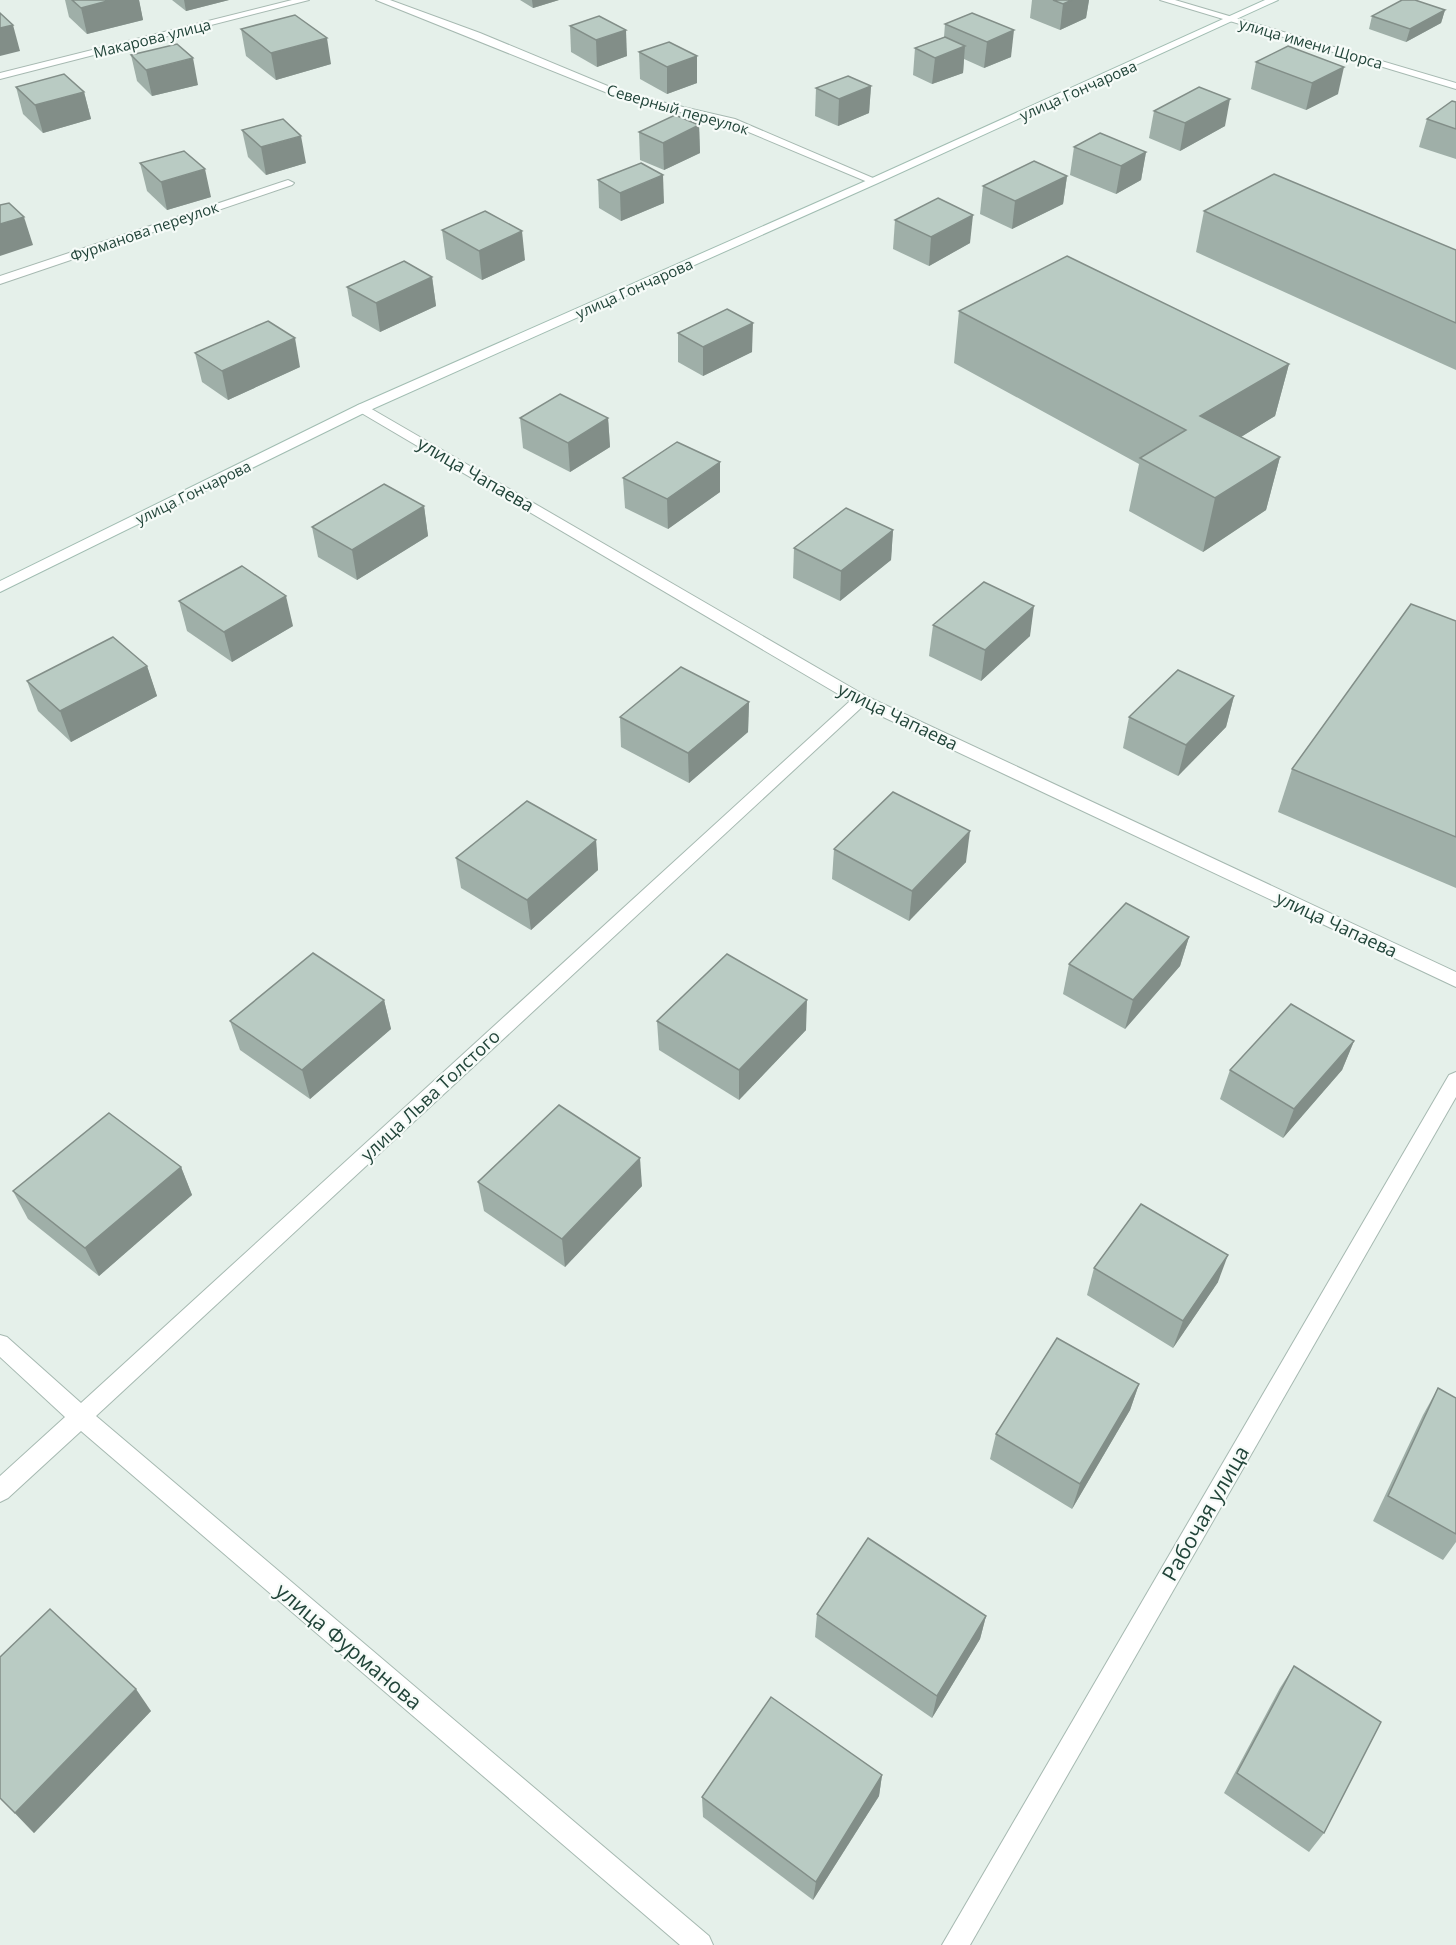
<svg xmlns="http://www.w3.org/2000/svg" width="1456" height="1945" viewBox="0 0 1456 1945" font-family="'Open Sans',sans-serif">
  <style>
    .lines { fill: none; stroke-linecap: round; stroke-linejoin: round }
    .street-casing { stroke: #a6b9b1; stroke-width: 2 }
    .secondary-casing { stroke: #a1bdb2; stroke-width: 2 }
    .street { fill: #fff; fill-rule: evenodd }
    .secondary { fill: #fff; fill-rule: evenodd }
    .wall { fill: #9fafa8 }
    .shaded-wall { fill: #828e88 }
    .building { fill: #b9cbc3; stroke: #828e88; stroke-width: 1.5 }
    .labels { text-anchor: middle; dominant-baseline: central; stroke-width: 4.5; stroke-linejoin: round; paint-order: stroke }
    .far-street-label { font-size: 15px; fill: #214439; stroke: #f6fbf8 }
    .street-label { font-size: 18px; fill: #214439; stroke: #f6fbf8 }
    .near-street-label { font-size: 21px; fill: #214439; stroke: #f6fbf8 }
  </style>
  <rect width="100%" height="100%" fill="#e5f0ea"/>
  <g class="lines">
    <g class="street-casing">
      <g id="street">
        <polygon points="292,0 309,0 0,79 0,73"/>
        <polygon points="376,0 390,0 480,33 627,94 735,119 880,181 874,184 870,183 727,123 620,98"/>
        <polygon points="1160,0 1175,0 1456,83 1456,89"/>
        <polygon points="288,180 294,183 292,185 0,284 0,276"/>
        <polygon points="363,404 866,696 1456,972 1456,987 862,707 96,1416 709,1936 713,1945 680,1945 81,1431 8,1498 0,1502 0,1476 65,1417 0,1357 0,1335 7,1337 81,1403 850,701 358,411 356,408 358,405"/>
        <polygon points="1456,1072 1456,1097 970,1945 942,1945 1449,1075"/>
      </g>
    </g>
    <g class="secondary-casing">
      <polygon id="secondary" points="1265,0 1278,0 878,183 368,411 0,592 0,581 358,405 870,179"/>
    </g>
    <use href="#street" class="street"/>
    <use href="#secondary" class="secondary"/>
  </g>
  <g class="wall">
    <polygon points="65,0 139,0 143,20 87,34 69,17"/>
    <polygon points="172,0 229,0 186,11"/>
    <polygon points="520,0 559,0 533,8"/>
    <polygon points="1032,0 1089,0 1086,18 1060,30 1030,18"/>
    <polygon points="1445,10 1441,23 1406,42 1369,29 1372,16"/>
    <polygon points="972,13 1011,57 984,68 964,59 963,73 932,84 913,75 915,48 944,37 945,24"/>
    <polygon points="570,26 627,56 597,67 571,52"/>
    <polygon points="241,29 331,64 276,80 246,56"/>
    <polygon points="1288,46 1338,94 1306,110 1251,89 1256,62"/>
    <polygon points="639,52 697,56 697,83 667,94 640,79"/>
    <polygon points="131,55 198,85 152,96 137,81"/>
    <polygon points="871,86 869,113 838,126 815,116 816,88"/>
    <polygon points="16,87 84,92 91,119 43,133 23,114"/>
    <polygon points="1456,102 1456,159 1419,147 1427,119"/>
    <polygon points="1154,111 1225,126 1180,151 1149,138"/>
    <polygon points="699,125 700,153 664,170 640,160 639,132"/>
    <polygon points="242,130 306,163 266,175 248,157"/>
    <polygon points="1074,147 1146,152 1141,180 1116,194 1070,175"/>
    <polygon points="140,163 211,197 167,210 147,191"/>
    <polygon points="1067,176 1063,204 1012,229 980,214 983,186"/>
    <polygon points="598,180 664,203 621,221 599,208"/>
    <polygon points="1204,211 1456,250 1456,370 1196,252"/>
    <polygon points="895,220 970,243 929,266 893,249"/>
    <polygon points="442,230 525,260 482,280 446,259"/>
    <polygon points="432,277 436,306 380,332 352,316 347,287"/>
    <polygon points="959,311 1289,364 1275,416 1241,437 1280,457 1266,510 1203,552 1129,511 1139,464 954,363"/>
    <polygon points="678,333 752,352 703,376 678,362"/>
    <polygon points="195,353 300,367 228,400 202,382"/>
    <polygon points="520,418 608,418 610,447 570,472 523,448"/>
    <polygon points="623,478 720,492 668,529 625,508"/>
    <polygon points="424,506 428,536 357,580 318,557 312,527"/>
    <polygon points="893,530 891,560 840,601 793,578 794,548"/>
    <polygon points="179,601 293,626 232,662 187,631"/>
    <polygon points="1456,621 1456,888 1278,812 1292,769"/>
    <polygon points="933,625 1030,636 981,681 929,656"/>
    <polygon points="147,666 157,696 71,742 38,711 27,681"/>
    <polygon points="1234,696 1226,727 1178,776 1123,748 1129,717"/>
    <polygon points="749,702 748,732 689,783 621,747 620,717"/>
    <polygon points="596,840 598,870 531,930 461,888 456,858"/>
    <polygon points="834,849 966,862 909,921 832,879"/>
    <polygon points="1189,937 1180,966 1125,1029 1063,994 1069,964"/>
    <polygon points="384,1000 391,1029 310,1099 240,1050 230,1021"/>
    <polygon points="657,1021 806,1030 739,1100 659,1050"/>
    <polygon points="1354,1041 1342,1070 1283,1138 1220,1099 1230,1070"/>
    <polygon points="181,1167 192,1195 99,1276 28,1219 13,1191"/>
    <polygon points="478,1182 642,1186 565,1267 484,1211"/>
    <polygon points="1094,1268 1218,1282 1173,1348 1087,1295"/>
    <polygon points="1139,1384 1130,1410 1072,1509 990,1459 996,1434"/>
    <polygon points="1438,1388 1456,1398 1456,1542 1443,1560 1373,1521 1423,1415"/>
    <polygon points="817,1614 986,1616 980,1639 932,1718 815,1637"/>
    <polygon points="0,1657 151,1711 34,1833 0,1798"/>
    <polygon points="1294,1666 1324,1833 1309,1852 1224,1793 1280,1688"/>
    <polygon points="882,1775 879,1796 813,1900 703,1817 702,1797"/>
  </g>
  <g class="shaded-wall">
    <polygon points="111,0 139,0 143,20 87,34 81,8"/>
    <polygon points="184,0 229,0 186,11"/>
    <polygon points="532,0 559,0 533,8"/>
    <polygon points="1072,0 1089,0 1086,18 1060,30 1063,4"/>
    <polygon points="1445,10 1441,23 1406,42 1410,29"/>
    <polygon points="13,25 20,51 0,56 0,28"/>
    <polygon points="626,30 627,56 597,67 596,40"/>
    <polygon points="1014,30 1011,57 984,68 987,42"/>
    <polygon points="327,38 331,64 276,80 271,53"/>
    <polygon points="965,46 963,73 932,84 935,58"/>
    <polygon points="697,56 697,83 667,94 667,67"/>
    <polygon points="193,58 198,85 152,96 146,70"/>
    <polygon points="1344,67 1338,94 1306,110 1312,83"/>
    <polygon points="871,86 869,113 838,126 839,99"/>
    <polygon points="84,92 91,119 43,133 35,105"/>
    <polygon points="1230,99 1225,126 1180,151 1185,123"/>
    <polygon points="699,125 700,153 664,170 663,143"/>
    <polygon points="301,136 306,163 266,175 261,147"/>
    <polygon points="1146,152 1141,180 1116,194 1121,166"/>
    <polygon points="205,169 211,197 167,210 161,182"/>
    <polygon points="663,175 664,203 621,221 620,193"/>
    <polygon points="1067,176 1063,204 1012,229 1015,201"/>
    <polygon points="973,215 970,243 929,266 931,237"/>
    <polygon points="24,217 33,245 0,256 0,224"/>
    <polygon points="522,231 525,260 482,280 479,251"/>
    <polygon points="432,277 436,306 380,332 376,303"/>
    <polygon points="753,323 752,352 703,376 703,347"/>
    <polygon points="295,338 300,367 228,400 222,371"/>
    <polygon points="1289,364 1275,416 1189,469 1200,416"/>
    <polygon points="608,418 610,447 570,472 568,443"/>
    <polygon points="1280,457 1266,510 1203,552 1215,498"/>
    <polygon points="720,462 720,492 668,529 667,499"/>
    <polygon points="424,506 428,536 357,580 352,550"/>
    <polygon points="893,530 891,560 840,601 841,571"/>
    <polygon points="286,596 293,626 232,662 224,632"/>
    <polygon points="1034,606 1030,636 981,681 985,650"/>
    <polygon points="147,666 157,696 71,742 60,711"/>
    <polygon points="1234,696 1226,727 1178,776 1186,745"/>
    <polygon points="749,702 748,732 689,783 688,753"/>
    <polygon points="970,831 966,862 909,921 912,891"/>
    <polygon points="596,840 598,870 531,930 527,900"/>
    <polygon points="1189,937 1180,966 1125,1029 1133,1000"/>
    <polygon points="384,1000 391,1029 310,1099 302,1070"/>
    <polygon points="807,1000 806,1030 739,1100 739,1070"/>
    <polygon points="1354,1041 1342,1070 1283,1138 1294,1109"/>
    <polygon points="640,1158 642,1186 565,1267 562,1239"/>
    <polygon points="181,1167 192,1195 99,1276 85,1248"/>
    <polygon points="1228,1255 1218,1282 1173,1348 1183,1321"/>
    <polygon points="1139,1384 1130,1410 1072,1509 1080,1484"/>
    <polygon points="986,1616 980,1639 932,1718 937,1696"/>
    <polygon points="136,1689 151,1711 34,1833 15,1813"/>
    <polygon points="882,1775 879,1796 813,1900 816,1882"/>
  </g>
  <g class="building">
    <polygon points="72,0 111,0 81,8"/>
    <polygon points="1053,0 1072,0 1063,4"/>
    <polygon points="1402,0 1415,0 1445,10 1410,29 1372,16"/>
    <polygon points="0,13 13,25 0,28"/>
    <polygon points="972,13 1014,30 987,42 945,24"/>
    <polygon points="295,15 327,38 271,53 241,29"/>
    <polygon points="599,16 626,30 596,40 570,26"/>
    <polygon points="945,37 965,46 935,58 915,48"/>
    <polygon points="669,42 697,56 667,67 639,52"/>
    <polygon points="177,44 193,58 146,70 131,55"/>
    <polygon points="1288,46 1344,67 1312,83 1256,62"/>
    <polygon points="64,74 84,92 35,105 16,87"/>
    <polygon points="848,76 871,86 839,99 816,88"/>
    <polygon points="1199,87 1230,99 1185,123 1154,111"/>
    <polygon points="1452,101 1456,102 1456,129 1427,119"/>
    <polygon points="675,115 699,125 663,143 639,132"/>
    <polygon points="283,119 301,136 261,147 242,130"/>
    <polygon points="1100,133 1146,152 1121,166 1074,147"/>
    <polygon points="184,151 205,169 161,182 140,163"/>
    <polygon points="1034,161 1067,176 1015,201 983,186"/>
    <polygon points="641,163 663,175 620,193 598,180"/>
    <polygon points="1274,174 1456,250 1456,323 1204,211"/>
    <polygon points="938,198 973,215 931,237 895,220"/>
    <polygon points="9,203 24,217 0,224 0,205"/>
    <polygon points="485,211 522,231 479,251 442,230"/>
    <polygon points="1067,256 1289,364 1200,416 1280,457 1215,498 1140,458 1186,430 959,311"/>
    <polygon points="404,261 432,277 376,303 347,287"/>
    <polygon points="727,309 753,323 703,347 678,333"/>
    <polygon points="268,321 295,338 222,371 195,353"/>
    <polygon points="560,394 608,418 568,443 520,418"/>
    <polygon points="677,442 720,462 667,499 623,478"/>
    <polygon points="384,484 424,506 352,550 312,527"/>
    <polygon points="846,508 893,530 841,571 794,548"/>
    <polygon points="242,566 286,596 224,632 179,601"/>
    <polygon points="984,582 1034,606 985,650 933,625"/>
    <polygon points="1411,604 1456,621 1456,837 1292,769"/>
    <polygon points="113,637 147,666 60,711 27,681"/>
    <polygon points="681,667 749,702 688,753 620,717"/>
    <polygon points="1178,670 1234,696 1186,745 1129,717"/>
    <polygon points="893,792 970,831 912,891 834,849"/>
    <polygon points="527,801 596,840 527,900 456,858"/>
    <polygon points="1126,903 1189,937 1133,1000 1069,964"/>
    <polygon points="313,953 384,1000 302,1070 230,1021"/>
    <polygon points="727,954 807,1000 739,1070 657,1021"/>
    <polygon points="1291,1004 1354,1041 1294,1109 1230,1070"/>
    <polygon points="559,1105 640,1158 562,1239 478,1182"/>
    <polygon points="109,1113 181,1167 85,1248 13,1191"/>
    <polygon points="1141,1204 1228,1255 1183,1321 1094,1268"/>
    <polygon points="1057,1338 1139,1384 1080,1484 996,1434"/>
    <polygon points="1438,1388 1456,1398 1456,1534 1388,1496"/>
    <polygon points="868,1538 986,1616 937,1696 817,1614"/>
    <polygon points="50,1609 136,1689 15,1813 0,1798 0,1657"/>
    <polygon points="1294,1666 1381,1722 1324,1833 1237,1773"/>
    <polygon points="771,1697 882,1775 816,1882 702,1797"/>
  </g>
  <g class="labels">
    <g class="far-street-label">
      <text transform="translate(152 38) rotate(-14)">Макарова улица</text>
      <text transform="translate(1311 43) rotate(16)">улица имени Щорса</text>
      <text transform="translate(1078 90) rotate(-24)">улица Гончарова</text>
      <text transform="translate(678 109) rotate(16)">Северный переулок</text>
      <text transform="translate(144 231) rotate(-19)">Фурманова переулок</text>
      <text transform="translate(634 288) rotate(-24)">улица Гончарова</text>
      <text transform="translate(193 492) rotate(-26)">улица Гончарова</text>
    </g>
    <g class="street-label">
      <text transform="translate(476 474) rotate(30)">улица Чапаева</text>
      <text transform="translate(898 716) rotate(26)">улица Чапаева</text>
      <text transform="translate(1337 924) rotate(25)">улица Чапаева</text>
      <text transform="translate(430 1095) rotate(-43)">улица Льва Толстого</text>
    </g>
    <g class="near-street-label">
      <text transform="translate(1205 1513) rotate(-60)">Рабочая улица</text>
      <text transform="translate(349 1646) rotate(40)">улица Фурманова</text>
    </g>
  </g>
</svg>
